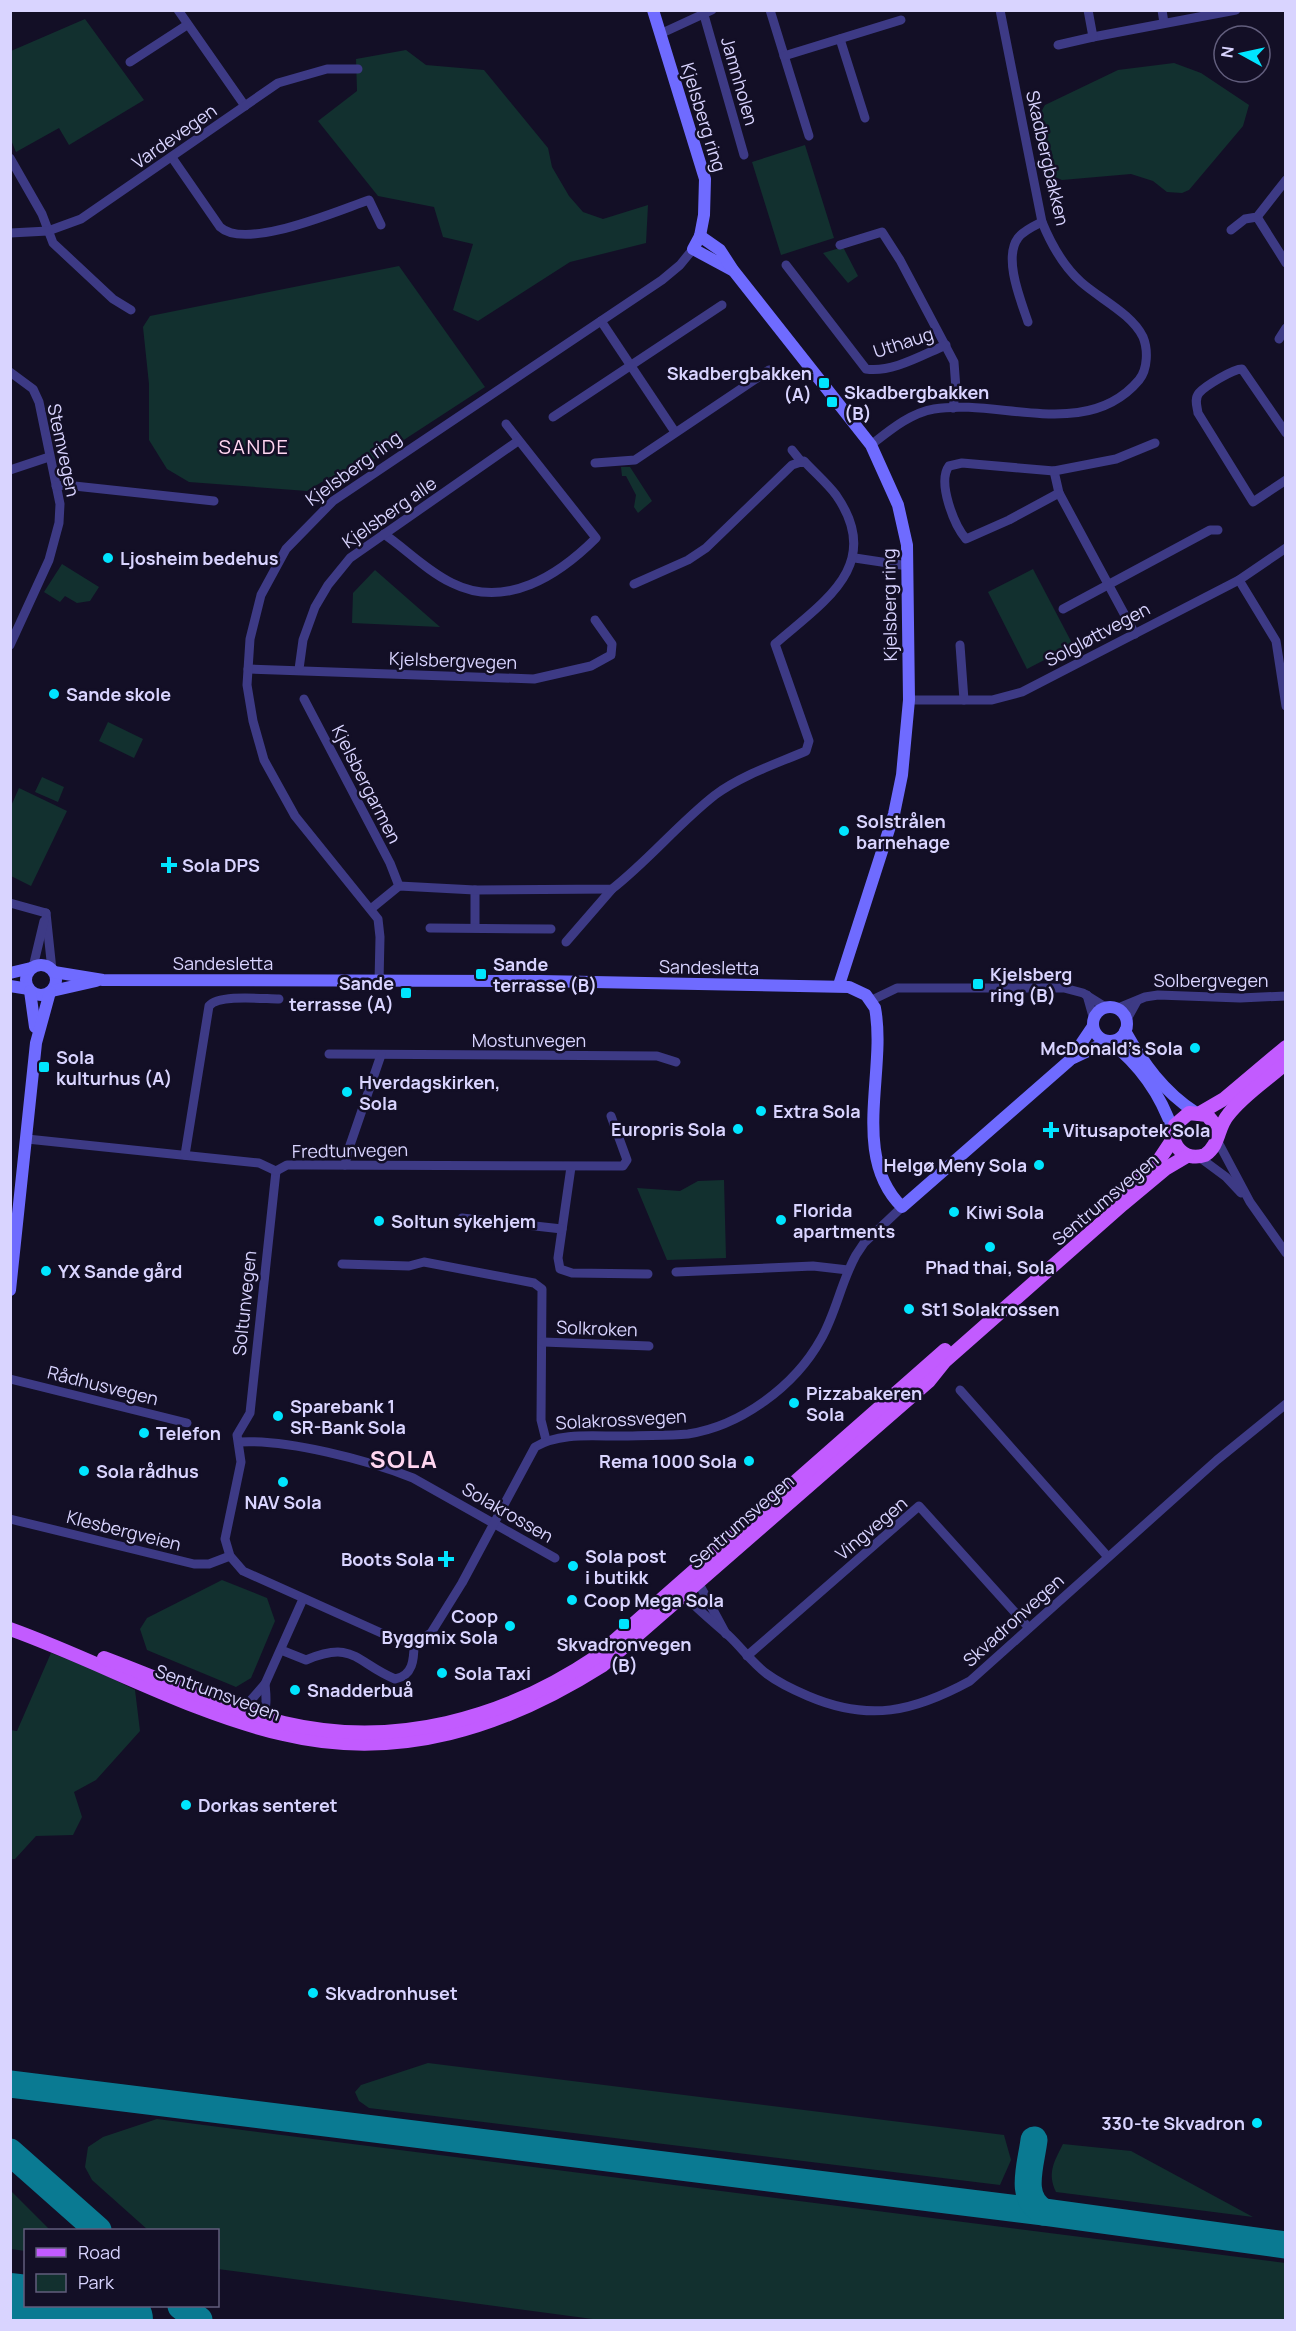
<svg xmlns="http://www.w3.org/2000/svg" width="1296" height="2331" viewBox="0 0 1296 2331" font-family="Manrope,sans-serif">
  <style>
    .green { fill: #12302f }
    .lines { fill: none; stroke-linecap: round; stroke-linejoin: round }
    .taxiway { stroke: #0a7a92; stroke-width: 27 }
    .runway { stroke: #0a7a92; stroke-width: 68 }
    .street { stroke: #3d3a85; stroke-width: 9 }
    .secondary { stroke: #6f6bff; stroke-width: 12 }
    .primary { stroke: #c25bff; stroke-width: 14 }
    .poi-dot { fill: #00e5ff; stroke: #130f26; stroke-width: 2 }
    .labels { text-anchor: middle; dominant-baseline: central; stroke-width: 5; stroke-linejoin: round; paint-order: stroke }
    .street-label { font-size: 18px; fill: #d9d4ff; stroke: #130f26 }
    .poi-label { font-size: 18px; font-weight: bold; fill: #d9d4ff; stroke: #130f26; text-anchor: start }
    .neighbourhood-label { font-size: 20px; letter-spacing: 1.5px; fill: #ffd6f0; stroke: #130f26 }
    .district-label { font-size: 24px; font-weight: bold; letter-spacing: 1.5px; fill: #ffd6f0; stroke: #130f26 }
  </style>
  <rect width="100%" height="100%" fill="#130f26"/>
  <g class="green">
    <polygon points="85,19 144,100 69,145 59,128 16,152 11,140 11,51"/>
    <polygon points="406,50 426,65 484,70 548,148 552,167 569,196 583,212 603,219 648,205 646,243 570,262 478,321 453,310 473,244 443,237 434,207 378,196 318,121 357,91 356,59"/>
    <polygon points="1174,63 1201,73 1249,105 1243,126 1189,190 1182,193 1167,192 1153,181 1131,174 1062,180 1048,174 1042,158 1038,117 1045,105 1118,70"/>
    <polygon points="805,145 834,238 781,255 752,162"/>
    <polygon points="843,247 858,276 848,283 823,253"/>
    <polygon points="399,266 485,387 347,477 330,477 307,491 189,482 167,469 149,440 149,384 143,327 150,316"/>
    <polygon points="621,467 630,467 652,501 638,513 634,507 636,495 626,476 622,476"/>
    <polygon points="62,564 99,587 90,601 77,603 65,596 60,602 44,592"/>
    <polygon points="1033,569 1073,645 1027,669 988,592"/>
    <polygon points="375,570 440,627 352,623 353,593"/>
    <polygon points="108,722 143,739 134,758 99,741"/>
    <polygon points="42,777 64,787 58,802 35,792"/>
    <polygon points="19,788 67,811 31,886 11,876 11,806"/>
    <polygon points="724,1180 726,1258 667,1260 637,1188 680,1191 698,1181"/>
    <polygon points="222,1580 267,1598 275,1621 251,1678 236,1687 147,1650 140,1629 147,1618"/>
    <polygon points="51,1653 95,1670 135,1690 140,1731 96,1780 74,1792 82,1817 73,1835 36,1836 15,1859 10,1859 10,1730 17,1731"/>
    <polygon points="428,2063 1004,2135 1011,2160 1000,2185 369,2108 359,2101 355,2092 361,2085"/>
    <polygon points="157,2119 1285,2263 1285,2320 600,2320 218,2269 218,2230 148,2230 92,2180 85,2167 88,2147 103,2137"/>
    <path d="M1063,2144L1131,2151L1253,2217L1056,2192C1047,2173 1054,2162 1063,2144Z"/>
    <polygon points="11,2191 50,2230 26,2230 25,2251 11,2249"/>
  </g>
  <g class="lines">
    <g class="taxiway">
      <polyline points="10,2084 1044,2212"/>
      <path d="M1034,2140C1031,2165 1018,2198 1044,2212L1286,2245"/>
      <polyline points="10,2152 98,2230"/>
      <polyline points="181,2306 199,2320"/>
      <polyline points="13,2307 43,2320"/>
    </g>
    <polyline class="runway" points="10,2307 119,2320"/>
    <g class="street">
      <polyline points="178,10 245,106"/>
      <polyline points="770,10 809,136"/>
      <polyline points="1162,10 1164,23"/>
      <polyline points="704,15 744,155"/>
      <polyline points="660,34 712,10"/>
      <polyline points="1093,37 1236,10"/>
      <polyline points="840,39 865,118"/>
      <polyline points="1058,45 1093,37 1088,10"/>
      <polyline points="784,56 901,20"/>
      <polyline points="130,62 187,25"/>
      <polyline points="10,158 42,214 53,243 113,299 131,310"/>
      <path d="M173,159L220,227C246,251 339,210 369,200L381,225"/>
      <polyline points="1257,217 1286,263"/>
      <polyline points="1231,230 1245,219 1257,217 1286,180"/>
      <polyline points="10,233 48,231 81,219 278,83 327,69 358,69"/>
      <polyline points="840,245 882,232 900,260 954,362 956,389 953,408"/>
      <path d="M786,265L866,369C892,373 922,355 946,345"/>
      <polyline points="601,321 675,432"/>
      <path d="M1028,322C1021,301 1003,258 1018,238C1023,231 1034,226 1042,222"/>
      <polyline points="1279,339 1286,328"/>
      <polyline points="10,372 33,389 39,402 60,504 59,523 49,560 10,645"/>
      <polyline points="553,417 722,305"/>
      <path d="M1286,433L1242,369C1233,369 1205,386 1199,393C1194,399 1197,406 1198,413L1253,502L1286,480"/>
      <path d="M871,445C889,431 910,413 934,409C999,398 1087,442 1139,380C1148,369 1148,349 1143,337C1132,314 1100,299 1081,282C1063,266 1051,244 1042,222L1000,10"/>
      <polyline points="792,450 800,460"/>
      <polyline points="595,463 635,460 769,370"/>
      <polyline points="10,470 49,457"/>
      <polyline points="1054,471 1059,493 1135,634"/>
      <polyline points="56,486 65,485 214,501"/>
      <path d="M1059,493L1009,520L966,539C954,525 937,482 949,466L962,463L1054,471L1116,459L1155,443"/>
      <path d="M384,534C407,550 427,571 452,583C506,610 559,575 596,538L506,424"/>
      <polyline points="855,558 908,566"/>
      <polyline points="1239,580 1276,641 1286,706"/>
      <polyline points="1063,609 1210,530 1218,530"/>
      <polyline points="960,645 964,700"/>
      <polyline points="248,669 534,679 591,666 611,655 612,644 595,620"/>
      <polyline points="299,669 303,640 315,607 328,585 350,558 518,441"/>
      <polyline points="304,699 390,863 399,886"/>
      <polyline points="909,700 992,700 1022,692 1239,580 1286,548"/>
      <polyline points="475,890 475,927"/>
      <polyline points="10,903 46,913"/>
      <path d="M372,908L399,886L475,890L612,889C649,860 678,824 715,795C742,775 776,764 806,751L809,741L775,644C823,602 885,565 836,495C827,483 814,472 804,461L792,465L706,548L688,560L634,584"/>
      <polyline points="46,913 52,970"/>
      <polyline points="430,928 551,929"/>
      <polyline points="566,942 612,889"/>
      <polyline points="33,967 44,921"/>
      <polyline points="379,982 380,937 378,919 295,816 264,760 253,721 247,685 250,639 261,595 286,549 333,501 662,280 680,265 693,249"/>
      <polyline points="1087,995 1094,1020"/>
      <polyline points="872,1000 897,988 1064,988 1083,993 1107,1008"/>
      <polyline points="1116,1009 1145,997 1158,995 1240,998 1286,996"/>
      <polyline points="1126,1021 1137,1001"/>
      <polyline points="329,1054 657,1056 676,1062"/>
      <polyline points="27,1139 259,1163 276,1171"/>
      <polyline points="1217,1140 1250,1202 1286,1253"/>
      <path d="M185,1155L209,1006C219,994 263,999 279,999"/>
      <polyline points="1199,1157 1226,1177 1241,1193"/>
      <polyline points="345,1165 348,1151 381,1055"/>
      <polyline points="571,1167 558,1258 560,1269 572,1273 648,1274"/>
      <polyline points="276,1171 250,1413 237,1435 241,1462 225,1539 230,1556 243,1571 388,1636 414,1644"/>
      <polyline points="276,1171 287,1165 304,1165 623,1166 627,1160 611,1116"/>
      <polyline points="462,1218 562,1229"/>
      <polyline points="342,1264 409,1266 424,1262 534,1283 542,1289 541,1420 546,1440"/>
      <polyline points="676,1272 813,1266 848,1270"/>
      <polyline points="543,1342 649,1346"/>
      <polyline points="10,1379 187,1423"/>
      <polyline points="960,1390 1108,1557"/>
      <path d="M239,1442C287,1439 368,1460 413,1478L555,1558"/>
      <polyline points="10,1519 194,1564 209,1564 230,1556"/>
      <polyline points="693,1582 698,1582 726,1634"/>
      <path d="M683,1591L684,1595C698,1610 713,1622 728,1635C742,1648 752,1663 767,1674C779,1683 794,1690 808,1696C869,1722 913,1712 970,1681L1217,1460L1286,1404"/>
      <path d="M414,1644L431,1633L462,1583L535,1447C561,1431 599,1437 628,1436C648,1435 668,1436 688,1434C741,1426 795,1386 821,1339C836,1313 841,1282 856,1255L864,1243L902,1207"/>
      <path d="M281,1650L306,1660C354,1640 355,1662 395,1679C413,1676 414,1659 414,1644"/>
      <polyline points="747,1656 919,1506 1029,1628"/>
      <polyline points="248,1717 246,1711 251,1700 265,1684 303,1599"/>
      <path d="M257,1720C269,1712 266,1696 265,1684"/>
    </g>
    <g class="secondary">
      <polyline points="653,10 705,179 704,215 700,236 693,249 732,270"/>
      <polyline points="700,236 720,250 733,270 871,445 898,505 907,545 909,700 902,775 894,814 839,985"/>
      <circle cx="41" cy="980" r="15"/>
      <path d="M54,972L103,980L540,981L849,987L866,995L875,1008C887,1071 850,1156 902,1207L1070,1060L1093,1026"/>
      <polyline points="10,973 31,968"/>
      <polyline points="10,986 29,989"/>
      <polyline points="30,991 35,1027"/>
      <polyline points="52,991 96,981"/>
      <circle cx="1110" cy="1024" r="17"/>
      <path d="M1125,1031C1143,1063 1164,1092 1195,1112"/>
      <path d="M1109,1041C1139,1064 1161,1095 1173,1131"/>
      <polyline points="1073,1058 1109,1041"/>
      <polyline points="10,1290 36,1043 50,992"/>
    </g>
    <g class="primary">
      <polyline points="1200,1113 1224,1099 1286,1047"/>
      <path d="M1218,1132L1216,1126L1207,1115L1189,1113L1175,1125C1168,1145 1185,1162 1205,1155C1220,1145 1217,1128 1228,1115C1243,1095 1267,1080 1286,1063"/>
      <polyline points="1115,1200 1159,1160 1173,1139"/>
      <path d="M10,1629C102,1662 188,1712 283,1734C399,1762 505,1727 603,1665L929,1381L945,1361L1123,1204L1165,1169L1187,1156"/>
      <path d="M104,1658C163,1680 223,1708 284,1723C394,1749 504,1719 596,1657L945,1350"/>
    </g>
  </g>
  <g class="poi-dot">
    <rect x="818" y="377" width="12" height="12" rx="3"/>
    <rect x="826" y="396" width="12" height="12" rx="3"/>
    <circle cx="108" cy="558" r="6"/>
    <circle cx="54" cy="694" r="6"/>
    <circle cx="844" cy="831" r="6"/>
    <path d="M166 856h6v6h6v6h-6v6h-6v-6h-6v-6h6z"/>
    <rect x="475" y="968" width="12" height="12" rx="3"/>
    <rect x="972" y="978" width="12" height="12" rx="3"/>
    <rect x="400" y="987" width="12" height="12" rx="3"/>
    <circle cx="1195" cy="1048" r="6"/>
    <rect x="38" y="1061" width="12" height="12" rx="3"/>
    <circle cx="347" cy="1092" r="6"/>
    <circle cx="761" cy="1111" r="6"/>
    <circle cx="738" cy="1129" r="6"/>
    <path d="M1048 1121h6v6h6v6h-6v6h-6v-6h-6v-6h6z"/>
    <circle cx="1039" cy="1165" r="6"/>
    <circle cx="954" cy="1212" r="6"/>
    <circle cx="781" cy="1220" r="6"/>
    <circle cx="379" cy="1221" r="6"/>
    <circle cx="990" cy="1247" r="6"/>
    <circle cx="46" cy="1271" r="6"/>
    <circle cx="909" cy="1309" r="6"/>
    <circle cx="794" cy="1403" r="6"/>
    <circle cx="278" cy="1416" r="6"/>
    <circle cx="144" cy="1433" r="6"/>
    <circle cx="749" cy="1461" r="6"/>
    <circle cx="84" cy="1471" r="6"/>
    <circle cx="283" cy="1482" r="6"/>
    <path d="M443 1550h6v6h6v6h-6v6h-6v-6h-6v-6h6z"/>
    <circle cx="573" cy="1566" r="6"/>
    <circle cx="572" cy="1600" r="6"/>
    <rect x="618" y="1618" width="12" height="12" rx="3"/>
    <circle cx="510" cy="1626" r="6"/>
    <circle cx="442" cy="1673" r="6"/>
    <circle cx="295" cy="1690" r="6"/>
    <circle cx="186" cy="1805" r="6"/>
    <circle cx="313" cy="1993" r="6"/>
    <circle cx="1257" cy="2123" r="6"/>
  </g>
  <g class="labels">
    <g class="street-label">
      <text transform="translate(740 81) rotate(74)">Jamnholen</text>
      <text transform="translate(704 117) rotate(73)">Kjelsberg ring</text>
      <text transform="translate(174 136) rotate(-35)">Vardevegen</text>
      <text transform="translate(1048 158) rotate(77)">Skadbergbakken</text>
      <text transform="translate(903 342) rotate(-18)">Uthaug</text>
      <text transform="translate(64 450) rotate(78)">Stemvegen</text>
      <text transform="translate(353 468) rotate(-36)">Kjelsberg ring</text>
      <text transform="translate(389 512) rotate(-35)">Kjelsberg alle</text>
      <text transform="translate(889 605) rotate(-91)">Kjelsberg ring</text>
      <text transform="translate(1097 634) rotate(-28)">Solgløttvegen</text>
      <text transform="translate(453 660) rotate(2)">Kjelsbergvegen</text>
      <text transform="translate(367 784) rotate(63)">Kjelsbergarmen</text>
      <text x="223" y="963">Sandesletta</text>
      <text transform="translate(709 967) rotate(1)">Sandesletta</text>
      <text x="1211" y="980">Solbergvegen</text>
      <text x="529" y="1040">Mostunvegen</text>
      <text transform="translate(350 1150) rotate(-1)">Fredtunvegen</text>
      <text transform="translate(1105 1199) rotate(-40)">Sentrumsvegen</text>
      <text transform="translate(244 1303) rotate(-84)">Soltunvegen</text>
      <text transform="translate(597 1328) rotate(2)">Solkroken</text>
      <text transform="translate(103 1385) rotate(14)">Rådhusvegen</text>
      <text transform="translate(621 1419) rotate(-3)">Solakrossvegen</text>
      <text transform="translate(508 1512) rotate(30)">Solakrossen</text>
      <text transform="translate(741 1521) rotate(-41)">Sentrumsvegen</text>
      <text transform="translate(871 1528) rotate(-40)">Vingvegen</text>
      <text transform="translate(124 1530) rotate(14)">Klesbergveien</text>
      <text transform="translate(1013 1620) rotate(-42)">Skvadronvegen</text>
      <text transform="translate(218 1692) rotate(20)">Sentrumsvegen</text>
    </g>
    <g class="poi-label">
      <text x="812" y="373" text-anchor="end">Skadbergbakken<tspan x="812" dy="21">(A)</tspan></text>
      <text x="844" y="392">Skadbergbakken<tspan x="844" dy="21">(B)</tspan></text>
      <text x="120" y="558">Ljosheim bedehus</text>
      <text x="66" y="694">Sande skole</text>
      <text x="856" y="821">Solstrålen<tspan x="856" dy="21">barnehage</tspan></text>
      <text x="182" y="865">Sola DPS</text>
      <text x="493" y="964">Sande<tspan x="493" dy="21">terrasse (B)</tspan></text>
      <text x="990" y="974">Kjelsberg<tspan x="990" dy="21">ring (B)</tspan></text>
      <text x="394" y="983" text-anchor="end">Sande<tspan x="394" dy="21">terrasse (A)</tspan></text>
      <text x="1183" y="1048" text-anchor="end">McDonald's Sola</text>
      <text x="56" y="1057">Sola<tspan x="56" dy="21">kulturhus (A)</tspan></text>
      <text x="359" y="1082">Hverdagskirken,<tspan x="359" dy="21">Sola</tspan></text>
      <text x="773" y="1111">Extra Sola</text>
      <text x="726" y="1129" text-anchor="end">Europris Sola</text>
      <text x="1063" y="1130">Vitusapotek Sola</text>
      <text x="1027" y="1165" text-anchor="end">Helgø Meny Sola</text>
      <text x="793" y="1210">Florida<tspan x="793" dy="21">apartments</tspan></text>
      <text x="966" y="1212">Kiwi Sola</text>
      <text x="391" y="1221">Soltun sykehjem</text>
      <text x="990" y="1267" text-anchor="middle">Phad thai, Sola</text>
      <text x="58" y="1271">YX Sande gård</text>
      <text x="921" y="1309">St1 Solakrossen</text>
      <text x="806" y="1393">Pizzabakeren<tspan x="806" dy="21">Sola</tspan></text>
      <text x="290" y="1406">Sparebank 1<tspan x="290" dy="21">SR-Bank Sola</tspan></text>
      <text x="156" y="1433">Telefon</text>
      <text x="737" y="1461" text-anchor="end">Rema 1000 Sola</text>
      <text x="96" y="1471">Sola rådhus</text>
      <text x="283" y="1502" text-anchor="middle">NAV Sola</text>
      <text x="585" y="1556">Sola post<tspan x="585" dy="21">i butikk</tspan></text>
      <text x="434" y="1559" text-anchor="end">Boots Sola</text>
      <text x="584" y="1600">Coop Mega Sola</text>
      <text x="498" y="1616" text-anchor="end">Coop<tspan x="498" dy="21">Byggmix Sola</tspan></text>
      <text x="624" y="1644" text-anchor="middle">Skvadronvegen<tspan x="624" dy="21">(B)</tspan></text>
      <text x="454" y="1673">Sola Taxi</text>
      <text x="307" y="1690">Snadderbuå</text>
      <text x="198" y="1805">Dorkas senteret</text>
      <text x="325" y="1993">Skvadronhuset</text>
      <text x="1245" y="2123" text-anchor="end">330-te Skvadron</text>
    </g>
    <g class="neighbourhood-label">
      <text x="254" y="446">SANDE</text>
    </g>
    <g class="district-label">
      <text x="404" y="1458">SOLA</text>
    </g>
  </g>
  <rect width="1296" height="2331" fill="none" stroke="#d9d4ff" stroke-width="24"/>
  <rect x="24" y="2229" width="195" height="78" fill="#130f26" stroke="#625e7d" stroke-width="1.5"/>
  <rect x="36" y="2248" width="30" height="9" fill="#c25bff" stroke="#625e7d" stroke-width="1.5"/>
  <text x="78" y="2259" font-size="18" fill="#d9d4ff">Road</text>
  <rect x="36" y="2274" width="30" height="18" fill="#12302f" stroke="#625e7d" stroke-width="1.5"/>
  <text x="78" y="2289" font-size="18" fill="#d9d4ff">Park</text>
  <g transform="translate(1242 54) rotate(278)"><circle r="28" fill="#130f26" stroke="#625e7d" stroke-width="1.5"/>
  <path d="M0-4.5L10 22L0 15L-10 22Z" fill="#00e5ff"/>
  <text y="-9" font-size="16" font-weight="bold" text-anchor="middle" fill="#d9d4ff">N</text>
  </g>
</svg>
